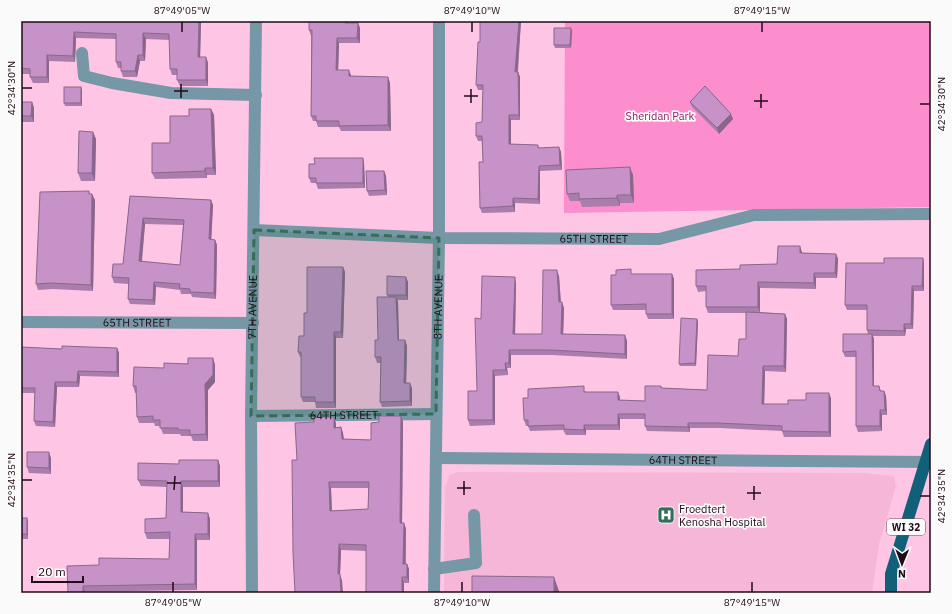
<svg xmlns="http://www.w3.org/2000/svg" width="952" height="614" viewBox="0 0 952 614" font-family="'IBM Plex Sans',sans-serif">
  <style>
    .built { fill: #f5b6d7 }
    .green { fill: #fc8ecd }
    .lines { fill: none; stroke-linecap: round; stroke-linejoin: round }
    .minor { stroke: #7697a5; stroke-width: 12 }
    .major { stroke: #115f78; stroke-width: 12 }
    .wall { fill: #aa7eac; fill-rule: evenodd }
    .shaded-wall { fill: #8b668c }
    .building { fill: #c692c8; stroke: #8b668c; fill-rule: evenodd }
    .marked { fill: #346e58; fill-opacity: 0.2; stroke: #346e58; stroke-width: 3; stroke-dasharray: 8 5; stroke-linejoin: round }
    .ticks { fill: none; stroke: #220a18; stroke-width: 1.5 }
    .labels { text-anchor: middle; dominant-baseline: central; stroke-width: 3.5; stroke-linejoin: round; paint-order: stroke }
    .shield { fill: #fafafa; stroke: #63525c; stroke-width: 1 }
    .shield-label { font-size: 10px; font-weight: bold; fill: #220a18 }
    .park-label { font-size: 11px; fill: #8e2268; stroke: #fafafa }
    .street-label { font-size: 11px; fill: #220a18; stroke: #fafafa }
    .poi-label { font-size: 11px; fill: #220a18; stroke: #fafafa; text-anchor: start }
    .neatline { fill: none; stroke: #220a18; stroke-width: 1.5 }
    .ticks-label { font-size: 10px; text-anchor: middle; fill: #220a18 }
  </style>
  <rect width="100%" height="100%" fill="#ffc5e4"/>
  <polygon class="built" points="457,472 863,473 894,476 896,486 879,544 872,593 444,593 445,487 450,475"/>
  <polygon class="green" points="565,21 931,21 931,207 564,213"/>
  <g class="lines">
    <g class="minor">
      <polyline points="82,53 84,76 112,83 171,93 256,95"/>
      <path id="s1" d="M254,230L439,238L659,239L754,215L931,214"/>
      <path id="s2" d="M21,322L253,323"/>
      <path id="s3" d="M251,416L436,414"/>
      <path id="s4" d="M436,458L931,462"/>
      <polyline points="434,569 476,563 474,515"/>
      <path id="s5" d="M252,593L251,416L256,21"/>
      <path id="s6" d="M434,593L439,238V21"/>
    </g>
    <polyline class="major" points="891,593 891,574 931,444"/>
  </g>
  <g class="wall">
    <polygon points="21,21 201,21 200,57 206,57 208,63 208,86 180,86 177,80 177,75 172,75 170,69 170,40 146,39 145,61 140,61 137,77 123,77 121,71 121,68 118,68 116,62 116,39 76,38 75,62 49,61 49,83 33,83 30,77 30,74 21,74"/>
    <polygon points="309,21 347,21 347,23 358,23 360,28 360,43 339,43 338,70 351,76 388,77 390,83 391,131 341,131 339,127 318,127 316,121 313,121 311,116 311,36 309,30"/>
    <polygon points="521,21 518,72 520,77 520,120 511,120 511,144 538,145 539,148 559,147 561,152 562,170 540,171 540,204 515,203 515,212 482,213 480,208 483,162 482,141 478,141 476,136 482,122 483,90 478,90 476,85"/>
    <polygon points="572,31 571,48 555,48 554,45"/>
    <polygon points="82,90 82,106 65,106 64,103"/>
    <polygon points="21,102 32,102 34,108 34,122 21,122"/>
    <polygon points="690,102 733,119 719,134 692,107"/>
    <polygon points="211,109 214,115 216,175 207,175 207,178 155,179 152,173 170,143 189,116"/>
    <polygon points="93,132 96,139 95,181 81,181 78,173"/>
    <polygon points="363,158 364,163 365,188 318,189 316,183 311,183 309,178 315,164"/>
    <polygon points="384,171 386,176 387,195 369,196 367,191"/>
    <polygon points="633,175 634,203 620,203 620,206 582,207 580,201 570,201 567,194"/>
    <polygon points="89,191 90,194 95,200 93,291 53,289 38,290 36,284"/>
    <path d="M130,196L211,200L213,205L211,239L215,240L217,245L216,299L192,297L191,294H181L180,290L156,287L155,305L130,304L128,299L129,284L114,283L112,277L123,264ZM145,224L183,225L180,265L142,262Z"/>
    <polygon points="802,252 802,253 836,254 838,259 837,278 816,278 816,289 760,288 760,312 785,314 787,319 786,372 765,371 764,404 788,404 806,400 831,398 831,437 784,437 782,431 720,428 690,428 690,432 647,431 645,426 645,419 620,419 620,430 586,430 586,435 566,435 563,430 530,431 528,426 526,426 524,420 586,391 586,392 620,397 620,400 645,401 661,386 662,388 707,390 738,356 746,339 746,313 708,313 706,307 706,291 698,292 696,286 740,269 777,264"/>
    <polygon points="923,258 924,263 924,291 914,291 913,329 906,329 905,336 873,336 874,339 874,386 879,386 881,391 884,391 886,396 887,415 882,415 882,431 858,432 856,426 856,357 845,357 843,352 868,334 867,330 867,310 847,310 845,305 884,263"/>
    <polygon points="343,267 345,272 343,338 336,338 336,408 316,408 315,402 303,402 301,397 301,357 300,357 298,352 304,336 307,313"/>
    <polygon points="632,274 672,274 674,279 674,319 648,319 646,314 646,310 613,310 611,305"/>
    <polygon points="559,276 561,302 564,308 563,334 625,335 627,341 627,359 552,355 511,355 511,368 507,368 508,375 495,376 495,425 470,426 468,420 477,391 481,319 516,283 515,334 542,334"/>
    <polygon points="408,282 408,300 398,300 398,302 399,340 405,340 407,346 406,383 412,388 412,406 382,407 380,402 381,363 377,363 375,357 388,297 387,295"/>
    <polygon points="697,319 698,322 696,366 680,366 679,364"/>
    <polygon points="21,347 62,349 117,348 119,353 119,377 80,376 79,387 57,387 55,427 36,426 34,421 35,393 21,393"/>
    <polygon points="213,358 215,365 215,382 208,390 208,441 193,441 191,436 181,436 180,434 163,434 160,426 155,426 154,423 139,423 137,417 137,393 135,393 133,386 164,368"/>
    <path d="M401,416L403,422L402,523H404L406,529V564H407L409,569V583H404L366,551L341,550L340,575L342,580L297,460L336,423V428L341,427L343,433L344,439L371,440L379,422ZM331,488H368V509L332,511Z"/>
    <polygon points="51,458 51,474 29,473 27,467"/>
    <polygon points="218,460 220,466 220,487 183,487 183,512 208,513 210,519 210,540 197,540 197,590 68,592 99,565 169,559 170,539 147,539 145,533 166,518 167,487 141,486 138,480 179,464"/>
    <polygon points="21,518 27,518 28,522 28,539 21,539"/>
  </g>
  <g class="shaded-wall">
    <polygon points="199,21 201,21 200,63 198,57"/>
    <polygon points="519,21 521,21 517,77 515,72"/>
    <polygon points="358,23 360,28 360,43 357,38"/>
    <polygon points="571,28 572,31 571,48 570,45"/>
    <polygon points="74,32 76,38 75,62 73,56"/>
    <polygon points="143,33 146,39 145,61 143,55"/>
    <polygon points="337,38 339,43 338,75 336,70"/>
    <polygon points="47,55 49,61 49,83 47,77"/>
    <polygon points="138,55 140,61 137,77 135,71"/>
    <polygon points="206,57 208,63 208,86 206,80"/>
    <polygon points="349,70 351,75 351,82 349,76"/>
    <polygon points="518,72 520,77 520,120 519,115"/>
    <polygon points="388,77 390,83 391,131 388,125"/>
    <polygon points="81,87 82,90 82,106 81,103"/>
    <polygon points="32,102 34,108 34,122 31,116"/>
    <polygon points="211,109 214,115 216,175 213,168"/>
    <polygon points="731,114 733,119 719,134 717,128"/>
    <polygon points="509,115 511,120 511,149 509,144"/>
    <polygon points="93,132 96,139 95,181 92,173"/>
    <polygon points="559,147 561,152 562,170 560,165"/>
    <polygon points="363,158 364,163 365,188 363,183"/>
    <polygon points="539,166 540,171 540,204 538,199"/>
    <polygon points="630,167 633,175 634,203 631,195"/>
    <polygon points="205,168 207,175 207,178 205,171"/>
    <polygon points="384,171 386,176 387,195 385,190"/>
    <polygon points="92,194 95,200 93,291 91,285"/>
    <polygon points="617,195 620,203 620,206 617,198"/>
    <polygon points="513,198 515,203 515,212 513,206"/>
    <polygon points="211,200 213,205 211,245 209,239"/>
    <polygon points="143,218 145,224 141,267 139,261"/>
    <polygon points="215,240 217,245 216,299 214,293"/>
    <polygon points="800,246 802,252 802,258 800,253"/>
    <polygon points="836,254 838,259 837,278 835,273"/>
    <polygon points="923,258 924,263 924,291 922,286"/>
    <polygon points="343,267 345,272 343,338 341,332"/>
    <polygon points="557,270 559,276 561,308 559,302"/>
    <polygon points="814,273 816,278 816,289 814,283"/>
    <polygon points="672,274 674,279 674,319 672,314"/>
    <polygon points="406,277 408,282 408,300 406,295"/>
    <polygon points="515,277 516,283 515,339 513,334"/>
    <polygon points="154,282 156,287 155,305 153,300"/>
    <polygon points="758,282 760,288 760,313 758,307"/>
    <polygon points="912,286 914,291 913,329 911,324"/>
    <polygon points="396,297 398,302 399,346 398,340"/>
    <polygon points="562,302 564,308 563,339 561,334"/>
    <polygon points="785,314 787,319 786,372 784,366"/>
    <polygon points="697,319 698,322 696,366 695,363"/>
    <polygon points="904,324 906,329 905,336 904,331"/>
    <polygon points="334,332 336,338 336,408 334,402"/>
    <polygon points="872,334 874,339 874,391 873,386"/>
    <polygon points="625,335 627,341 627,359 625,354"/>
    <polygon points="405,340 407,346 406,388 404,383"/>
    <polygon points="117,348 119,353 119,377 117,372"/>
    <polygon points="509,350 511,355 511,368 509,363"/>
    <polygon points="213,358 215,365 215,382 208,390 208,441 206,434 205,384"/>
    <polygon points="505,363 507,368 508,375 506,370"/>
    <polygon points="763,366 765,371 764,409 762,404"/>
    <polygon points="493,370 495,376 495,425 493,420"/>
    <polygon points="78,371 80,376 79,387 77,382"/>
    <polygon points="55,382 57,387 55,427 53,422"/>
    <polygon points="410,383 412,388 412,406 410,401"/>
    <polygon points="884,391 886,396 887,415 885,410"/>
    <polygon points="618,392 620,397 620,406 618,400"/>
    <polygon points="829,393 831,398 831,437 829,432"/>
    <polygon points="880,410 882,415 882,431 880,426"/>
    <polygon points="618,414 620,419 620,430 618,425"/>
    <polygon points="401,416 403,422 402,529 400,523"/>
    <polygon points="334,417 336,423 336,434 334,428"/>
    <polygon points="688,423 690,428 690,432 688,427"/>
    <polygon points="584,425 586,430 586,435 584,430"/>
    <polygon points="341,427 343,433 344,445 342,439"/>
    <polygon points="49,452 51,458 51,474 49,468"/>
    <polygon points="218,460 220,466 220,487 218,481"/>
    <polygon points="181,481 183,487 183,519 181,512"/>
    <polygon points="329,482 331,488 332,517 330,511"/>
    <polygon points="208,513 210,519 210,540 208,534"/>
    <polygon points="27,518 28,522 28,539 27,534"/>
    <polygon points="404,523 406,529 405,569 403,564"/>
    <polygon points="195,534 197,540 197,590 195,584"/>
    <polygon points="339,544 341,550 340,575 342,580 343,593 341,593 338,574"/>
    <polygon points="407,564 409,569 409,583 407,577"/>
    <polygon points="402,577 404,583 404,593 402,593"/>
    <polygon points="554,577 559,591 559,593 554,593"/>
    <polygon points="83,586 85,592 85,593 83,593"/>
  </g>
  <g class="building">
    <polygon points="21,21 199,21 198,57 206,57 206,80 177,80 177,69 170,69 169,34 143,33 143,55 138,55 135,71 121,71 121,62 116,62 116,34 74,32 73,56 47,55 47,77 30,77 30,69 21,68"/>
    <polygon points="309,21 345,21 345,23 358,23 357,38 337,38 336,70 349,70 349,76 388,77 388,125 339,126 339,121 316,121 316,116 311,116 312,30 309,30"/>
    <polygon points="480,21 519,21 515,72 518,72 519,115 509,115 509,144 538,145 538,148 559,147 560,165 539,166 538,199 513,198 513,206 480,208 479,162 483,162 482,136 476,136 476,123 482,122 483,85 476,85 478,42 480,42"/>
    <polygon points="554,28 571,28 570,45 554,45"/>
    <polygon points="705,86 731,114 717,128 690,102"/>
    <rect x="64" y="87" width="17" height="16"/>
    <polygon points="21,102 32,102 31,116 21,116"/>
    <polygon points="189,109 211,109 213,168 205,168 205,171 152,173 152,143 170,143 170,116 189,116"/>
    <polygon points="79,131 93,132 92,173 78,173"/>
    <polygon points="314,158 363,158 363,183 316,183 316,178 309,178 309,164 315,164"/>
    <polygon points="630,167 631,195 617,195 617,198 579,199 579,193 567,194 566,170"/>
    <polygon points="366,171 384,171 385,190 367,191"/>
    <polygon points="89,191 89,194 92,194 91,285 50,283 36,284 40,192"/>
    <path d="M130,196L211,200L209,239L215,240L214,293L190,292V289L179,288L180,284L154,282L153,300L128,299L129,278L112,277L113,264H123ZM143,218L184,220L180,265L139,261Z"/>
    <polygon points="778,246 800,246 800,253 836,254 835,273 814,273 814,283 758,282 758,307 706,307 706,286 696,286 696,270 740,269 740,265 777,264"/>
    <polygon points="884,258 923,258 922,286 912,286 911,324 904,324 904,331 867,330 867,305 845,305 846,263 884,263"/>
    <polygon points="307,267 343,267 341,332 334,332 334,402 315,402 315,397 301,397 301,352 298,352 299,336 304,336 304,313 307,313"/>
    <polygon points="631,269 631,274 672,274 672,314 646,314 646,304 611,305 611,275 616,275 616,270"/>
    <polygon points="543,270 557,270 559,302 562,302 561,334 625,335 625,354 550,350 509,350 509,363 505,363 506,370 493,370 493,420 468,420 468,391 477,391 475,318 481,319 482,276 515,277 513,334 542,334"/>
    <polygon points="387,276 406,277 406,295 387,295"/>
    <polygon points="377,297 396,297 398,340 405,340 404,383 410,383 410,401 380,402 381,357 375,357 375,340 378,340"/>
    <polygon points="746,312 785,314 784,366 763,366 762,404 788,404 788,400 806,400 806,393 829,393 829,432 782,431 782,426 718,423 688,423 688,427 645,426 645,414 618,414 618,425 584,425 584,430 564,429 564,425 561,425 528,426 528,420 524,420 523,398 528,398 528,389 584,386 584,392 618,392 618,400 645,401 645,386 661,386 661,388 707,390 708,355 738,356 739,339 746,339"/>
    <polygon points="681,318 697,319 695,363 679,364"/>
    <polygon points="843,334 872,334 873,386 879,386 880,391 884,391 885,410 880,410 880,426 856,426 856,351 843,352"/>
    <polygon points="62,346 117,348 117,372 78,371 77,382 55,382 53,422 34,421 35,388 21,388 21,347 62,349"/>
    <polygon points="188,358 213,358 213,375 205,384 206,434 190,435 190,430 178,430 178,428 160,428 160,420 153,420 153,416 137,417 136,386 133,386 134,367 164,368 164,363 188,364"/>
    <path d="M379,416H401L400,523H404L403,564H407V577H402V593H366V545L339,544L338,574H340L341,593H295L293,552L292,460H297L295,423L314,422V417H334V428L341,427L342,439L371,440V423L379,422ZM329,482H369L368,509L330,511Z"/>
    <polygon points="27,452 49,452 49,468 27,467"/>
    <polygon points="179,460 218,460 218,481 181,481 181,512 208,513 208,534 195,534 195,584 83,586 83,593 64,593 68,592 67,566 99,565 99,558 169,559 170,532 145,533 145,519 166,518 167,481 138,480 138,463 179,464"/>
    <rect x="21" y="518" width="6" height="16"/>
    <polygon points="472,576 554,577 554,593 472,593"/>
  </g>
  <path class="marked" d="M254,230L439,238L436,414L251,416Z"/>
  <path class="ticks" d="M182,32V22M472,32V22M762,32V22M22,88H32M174,91H188M464,96H478M181,98V84M754,101H768M471,103V89M920,104H930M761,108V94M22,480H32M167,483H181M457,488H471M174,490L175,476M747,493H761M464,495V481M920,496H930M754,500V486M173,592V582M462,592V582M752,592V582"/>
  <defs>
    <g id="hospital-square" transform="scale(0.9)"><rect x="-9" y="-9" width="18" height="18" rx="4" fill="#346e58" stroke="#fafafa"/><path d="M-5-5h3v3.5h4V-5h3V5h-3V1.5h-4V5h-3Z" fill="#fff"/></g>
  </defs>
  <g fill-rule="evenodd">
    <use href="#hospital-square" x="666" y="515"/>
  </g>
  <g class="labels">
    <rect class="shield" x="887" y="519" width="38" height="16" rx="3"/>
    <g class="shield-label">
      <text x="906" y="527">WI 32</text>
    </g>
    <g class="park-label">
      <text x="660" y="116">Sheridan Park</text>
    </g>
    <g class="street-label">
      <text stroke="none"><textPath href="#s1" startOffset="340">65TH STREET</textPath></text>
      <text stroke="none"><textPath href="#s5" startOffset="286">7TH AVENUE</textPath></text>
      <text stroke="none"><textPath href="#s6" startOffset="286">8TH AVENUE</textPath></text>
      <text stroke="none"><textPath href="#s2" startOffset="116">65TH STREET</textPath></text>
      <text stroke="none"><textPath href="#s3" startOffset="93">64TH STREET</textPath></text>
      <text stroke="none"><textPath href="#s4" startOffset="247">64TH STREET</textPath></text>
    </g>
    <g class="poi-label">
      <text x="679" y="509">Froedtert<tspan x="679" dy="13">Kenosha Hospital</tspan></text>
    </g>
  </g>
  <rect width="952" height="614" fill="none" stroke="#fafafa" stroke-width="44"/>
  <g transform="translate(902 564) rotate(181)" stroke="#fafafa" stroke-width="3" paint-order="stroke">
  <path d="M0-3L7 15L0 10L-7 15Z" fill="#220a18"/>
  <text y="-6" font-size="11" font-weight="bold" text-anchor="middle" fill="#220a18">N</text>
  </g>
  <path d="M32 576v6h51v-6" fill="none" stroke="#220a18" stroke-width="2"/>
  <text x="38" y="576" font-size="12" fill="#220a18" stroke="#fafafa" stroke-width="3" paint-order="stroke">20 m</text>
  <rect x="22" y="22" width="908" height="570" class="neatline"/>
  <g class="ticks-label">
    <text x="182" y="14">87°49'05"W</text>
    <text x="472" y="14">87°49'10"W</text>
    <text x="762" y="14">87°49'15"W</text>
    <text transform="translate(11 88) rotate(-90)" y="4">42°34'30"N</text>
    <text transform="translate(941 104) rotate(-90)" y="4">42°34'30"N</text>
    <text transform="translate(11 480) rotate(-90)" y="4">42°34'35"N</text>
    <text transform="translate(941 496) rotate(-90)" y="4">42°34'35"N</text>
    <text x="173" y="606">87°49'05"W</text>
    <text x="462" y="606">87°49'10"W</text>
    <text x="752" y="606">87°49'15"W</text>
  </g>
</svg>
